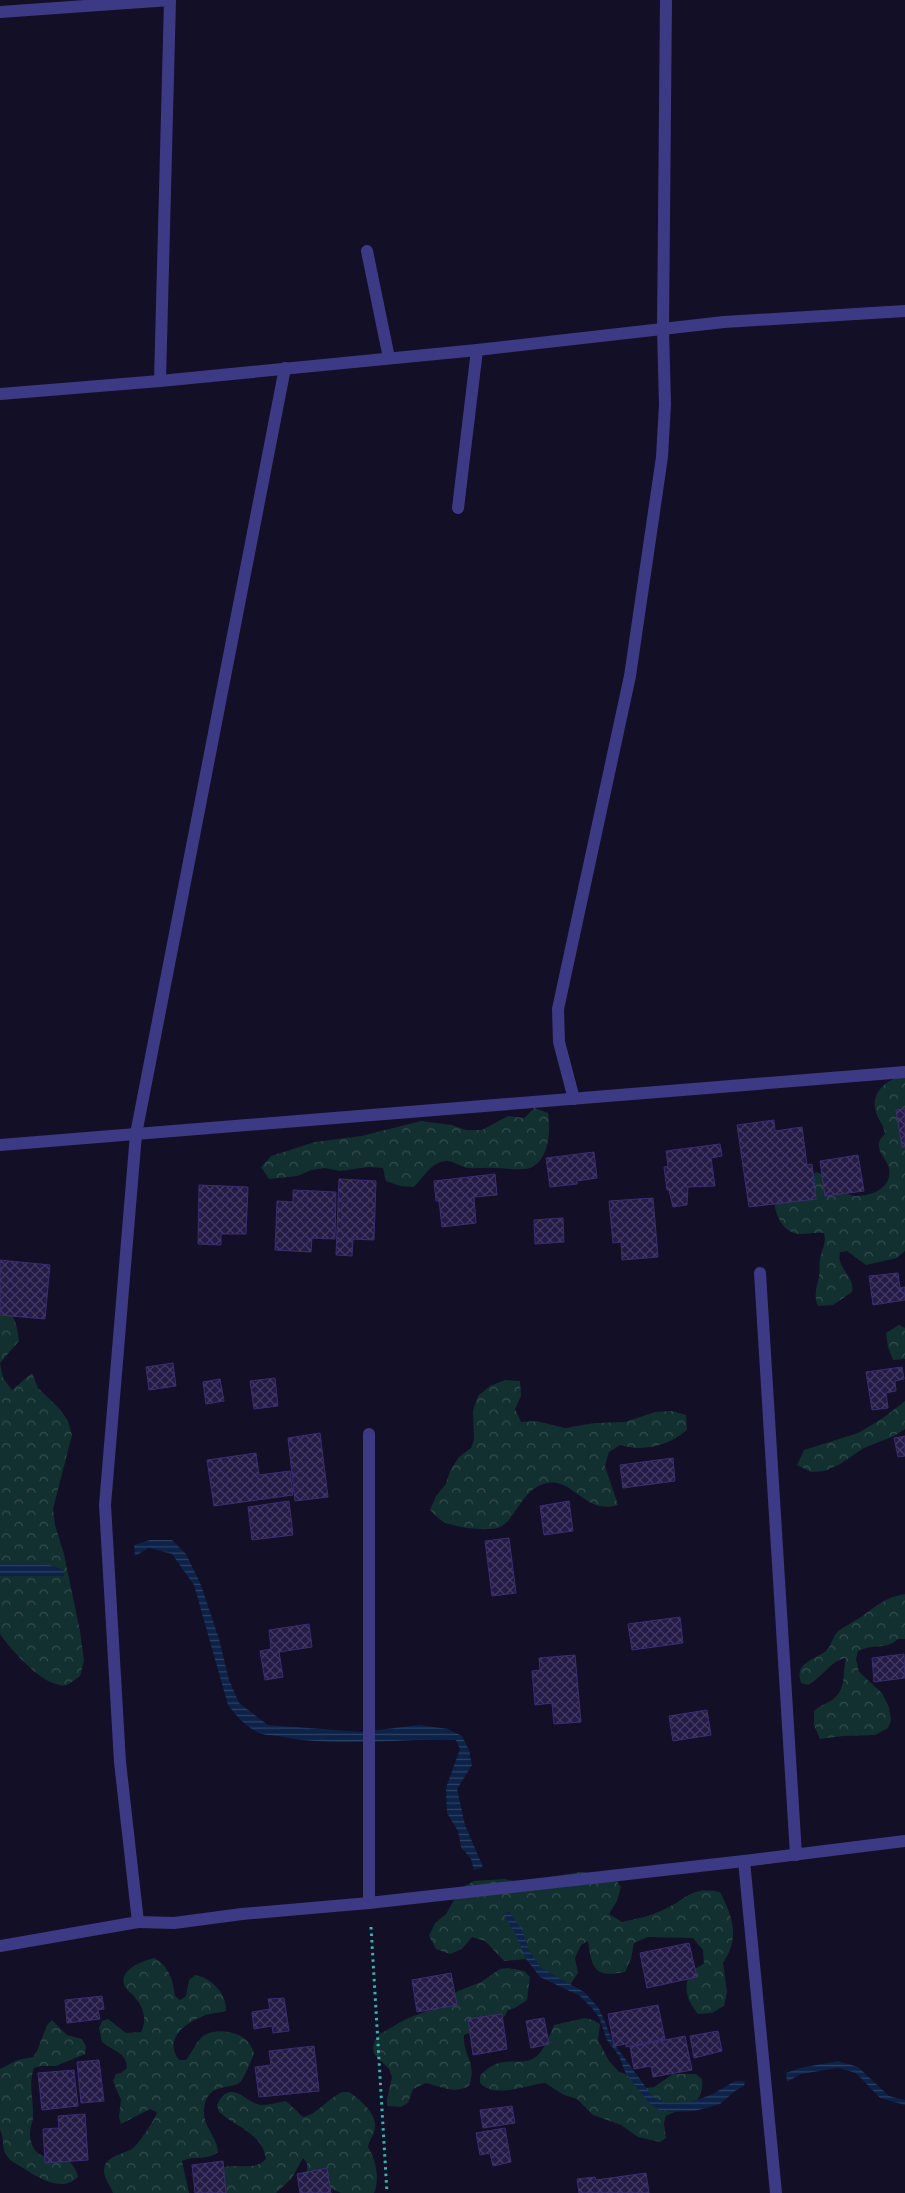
<svg xmlns="http://www.w3.org/2000/svg" width="905" height="2193" viewBox="0 0 905 2193" font-family="Manrope,sans-serif">
  <style>
    .forest { fill: url(#forest-crowns) }
    .water { fill: url(#water-rules) }
    .building { fill: url(#building-cross-hatch); stroke: #3b2d73 }
    .lines { fill: none; stroke-linecap: round; stroke-linejoin: round }
    .path { stroke: #2fb8b0; stroke-width: 3; stroke-dasharray: 2.5 4; stroke-linecap: butt }
    .lane { stroke: #3d3a85; stroke-width: 12 }
    .street { stroke: #3d3a85; stroke-width: 12 }
  </style>
  <defs>
    <pattern id="forest-crowns" width="20" height="18" patternUnits="userSpaceOnUse" patternTransform="scale(1.25)"><rect width="20" height="18" fill="#12302f"/><path d="M2 6a3 3 0 1 1 6 0M12 15a3 3 0 1 1 6 0" fill="none" stroke="#344d4e"/></pattern>
    <pattern id="water-rules" width="6" height="5" patternUnits="userSpaceOnUse" patternTransform="scale(1.25)"><rect width="6" height="5" fill="#0c2248"/><path d="M0 2.5h6" fill="none" stroke="#2f4163"/></pattern>
    <pattern id="building-cross-hatch" width="8" height="8" patternUnits="userSpaceOnUse" patternTransform="scale(1.25)"><rect width="8" height="8" fill="#241b47"/><path d="M0 0l8 8M0 8l8-8" fill="none" stroke="#433b63"/></pattern>
  </defs>
  <rect width="100%" height="100%" fill="#130f26"/>
  <g class="forest">
    <path d="M905,1075V1251L897,1258L866,1265L847,1251L840,1252C836,1269 855,1275 852,1292L833,1305L818,1306C813,1295 817,1287 819,1276C820,1270 819,1265 820,1260C821,1250 827,1244 824,1233C815,1232 808,1234 800,1234C783,1233 776,1216 774,1202L810,1175L817,1172C831,1178 840,1195 856,1196C873,1196 892,1188 889,1168C887,1160 880,1155 879,1147C878,1141 881,1138 885,1134C884,1126 880,1122 877,1115C868,1094 886,1079 905,1075Z"/>
    <path d="M534,1108L548,1113C551,1130 549,1161 530,1168C518,1171 507,1168 495,1168C486,1167 477,1169 468,1168C461,1167 453,1161 447,1161C432,1161 424,1177 414,1187L400,1186L386,1181L383,1168L369,1167L340,1171L325,1168L311,1170L298,1176L269,1179L261,1167L271,1156L315,1142L361,1136L421,1121L452,1125L466,1130H482L508,1116L524,1118Z"/>
    <path d="M0,1302C14,1315 17,1322 19,1341L0,1363L3,1378L12,1390L32,1373L38,1388L60,1409L68,1421L72,1435L53,1509L55,1525L64,1554L80,1631L84,1661L80,1676C77,1678 71,1683 67,1685C46,1690 11,1650 0,1634Z"/>
    <polygon points="899,1325 905,1328 905,1359 893,1360 888,1347 886,1333"/>
    <path d="M505,1380L520,1381L521,1396L515,1409L521,1422L536,1421L565,1428L595,1423L625,1422L655,1412L672,1411L686,1415L687,1430C668,1446 644,1452 620,1445L609,1452L605,1466L618,1505C582,1516 572,1472 541,1485C522,1492 516,1517 502,1526C492,1533 451,1527 442,1521C438,1518 434,1514 430,1510L436,1496L446,1484L450,1471L459,1457L471,1448L474,1440L473,1411L478,1396L490,1386Z"/>
    <polygon points="905,1401 905,1429 894,1436 864,1448 840,1464 825,1471 811,1472 797,1465 804,1450 858,1433 883,1418"/>
    <path d="M905,1594V1639H898C887,1650 871,1644 858,1651L856,1659L859,1672L882,1693L889,1707L891,1721L888,1728L875,1735L843,1736L820,1739L814,1725V1711C820,1705 826,1704 832,1700C847,1689 842,1674 846,1658C831,1660 822,1678 808,1685L801,1683C794,1662 813,1661 826,1651C832,1645 832,1637 838,1631C845,1626 854,1622 861,1617C876,1606 886,1597 905,1594Z"/>
    <path d="M580,1872L612,1875L621,1887L617,1901L609,1914L622,1922C636,1919 650,1916 663,1910C688,1899 689,1886 720,1892C733,1917 740,1938 723,1963L727,1992L724,2006L712,2013L698,2014C689,2003 681,1988 691,1973C693,1969 700,1966 704,1964L703,1950L693,1938L648,1937L634,1943L631,1959L625,1972C594,1978 592,1969 588,1941L581,1945L575,1958L578,1973L570,1985L563,1983L526,1959L504,1961L485,1941L472,1937L462,1949L450,1954L436,1949L429,1936L435,1923L446,1914L461,1888L474,1881L504,1879L520,1882Z"/>
    <path d="M154,1958C169,1966 173,1980 175,1996L180,2000L186,1996L189,1980L195,1975C212,1978 227,1994 226,2011C219,2013 210,2013 203,2016C183,2024 164,2040 179,2060H186C192,2053 195,2043 202,2037C212,2028 236,2030 246,2040C250,2043 252,2048 254,2053C252,2059 245,2076 241,2081C232,2092 205,2079 204,2113C204,2127 217,2137 218,2152C207,2161 195,2155 182,2161L189,2193H113C111,2186 104,2179 104,2171C104,2155 124,2155 133,2148C138,2145 156,2118 157,2112L150,2109L121,2124L119,2117L121,2100L113,2081L116,2074L121,2073L127,2068C127,2052 112,2051 102,2042L99,2028L102,2021L108,2019L126,2033L141,2032C147,2021 144,2008 136,1999C133,1994 128,1992 125,1987C117,1970 142,1961 154,1958Z"/>
    <path d="M508,1968L524,1971L530,1977L527,2000L515,2008L508,2010L505,2016L492,2024L464,2035C462,2054 478,2064 469,2086C454,2094 442,2087 426,2083L413,2089L408,2103L401,2107L387,2106V2099L392,2077L389,2069L374,2054L373,2047L375,2040L380,2034L406,2019L435,2008L458,1991L481,1982L500,1969Z"/>
    <path d="M585,2018L593,2020L600,2024L598,2040L609,2061L619,2072L626,2074L639,2084L646,2088L654,2087L673,2074H696L702,2079C705,2105 687,2106 666,2116L664,2123L666,2138L660,2142L638,2137L621,2125L593,2115L577,2099L564,2095L545,2083C526,2085 495,2099 480,2083V2076C501,2051 523,2069 537,2056C546,2047 549,2036 554,2025Z"/>
    <path d="M52,2020L67,2035L82,2039L86,2046L85,2054L56,2066H41L34,2068C28,2084 34,2102 33,2118C32,2124 30,2128 30,2134C30,2141 33,2150 39,2154C43,2157 46,2156 50,2156C65,2155 75,2163 78,2177C61,2193 39,2178 23,2168C17,2164 11,2162 7,2156C1,2149 5,2138 0,2130V2069L18,2060L33,2057L37,2051L47,2025Z"/>
    <path d="M342,2092H349C359,2099 377,2113 375,2127C375,2134 369,2140 368,2147C376,2160 380,2179 374,2193H341L307,2178V2163L303,2158L292,2178L276,2193H214L218,2169C236,2161 253,2173 266,2159C262,2133 236,2127 219,2112L217,2105C230,2076 247,2104 261,2105C269,2105 278,2102 286,2101L303,2117C318,2114 327,2099 342,2092Z"/>
  </g>
  <g class="water">
    <path d="M150,1540H172L186,1554L201,1585L219,1639L229,1680L239,1703L268,1725L362,1732L419,1725L448,1729L462,1736L469,1750L472,1765L457,1789L465,1825L483,1867L474,1870L471,1859L461,1847L458,1831L447,1813L446,1788L460,1749L456,1740C396,1738 336,1748 277,1736C270,1735 261,1735 255,1731C244,1725 236,1715 228,1705L194,1585L172,1554L149,1548L135,1556L134,1545Z"/>
    <polygon points="0,1564 46,1564 64,1570 64,1576 0,1576"/>
    <polygon points="509,1912 523,1931 528,1949 540,1967 584,1992 598,2007 604,2019 612,2041 653,2097 666,2103 690,2102 711,2095 735,2081 745,2081 744,2086 735,2091 720,2104 695,2111 673,2112 659,2110 649,2103 626,2074 619,2056 607,2040 599,2017 591,2007 580,1996 540,1977 526,1959 516,1935 503,1914"/>
    <polygon points="838,2061 858,2067 889,2096 905,2100 905,2105 880,2098 856,2073 838,2068 801,2074 787,2082 786,2073 800,2068"/>
  </g>
  <g class="building">
    <polygon points="905,1109 905,1147 902,1147 896,1110"/>
    <polygon points="774,1120 775,1131 802,1127 807,1165 812,1164 816,1199 749,1207 737,1125"/>
    <polygon points="720,1144 722,1156 711,1158 715,1186 688,1187 687,1205 673,1207 669,1190 667,1190 664,1167 668,1166 666,1151"/>
    <polygon points="594,1152 597,1178 577,1181 577,1184 550,1187 546,1158"/>
    <polygon points="858,1155 864,1191 825,1196 820,1161"/>
    <polygon points="495,1174 497,1195 474,1197 476,1223 442,1227 439,1201 436,1201 434,1181"/>
    <polygon points="339,1179 376,1181 374,1240 353,1239 352,1256 336,1255"/>
    <polygon points="199,1185 248,1187 246,1234 221,1234 221,1245 198,1244"/>
    <polygon points="293,1190 336,1192 335,1239 312,1238 311,1252 275,1250 277,1201 293,1202"/>
    <polygon points="653,1198 658,1257 622,1260 621,1242 613,1243 609,1201"/>
    <polygon points="563,1218 564,1242 535,1244 534,1220"/>
    <polygon points="0,1260 50,1265 45,1319 0,1315"/>
    <polygon points="898,1273 900,1288 905,1287 905,1300 873,1305 869,1276"/>
    <polygon points="173,1363 176,1386 149,1390 146,1367"/>
    <polygon points="902,1367 904,1379 895,1381 896,1391 886,1393 888,1408 872,1410 866,1372"/>
    <polygon points="275,1378 278,1406 254,1409 250,1381"/>
    <polygon points="220,1379 224,1401 206,1404 203,1382"/>
    <polygon points="320,1433 328,1497 295,1501 288,1438"/>
    <polygon points="905,1436 905,1456 898,1457 894,1438"/>
    <polygon points="256,1453 259,1475 290,1471 293,1495 214,1506 207,1460"/>
    <polygon points="673,1458 675,1481 623,1488 620,1465"/>
    <polygon points="289,1501 293,1535 252,1540 248,1507"/>
    <polygon points="569,1501 573,1531 544,1535 540,1506"/>
    <polygon points="509,1538 516,1593 492,1596 485,1541"/>
    <polygon points="680,1617 683,1643 632,1650 628,1624"/>
    <polygon points="309,1624 312,1647 279,1652 283,1677 265,1680 260,1651 271,1649 269,1630"/>
    <polygon points="904,1654 905,1678 874,1682 872,1658"/>
    <polygon points="575,1655 581,1722 554,1724 552,1703 535,1705 532,1671 540,1670 539,1658"/>
    <polygon points="707,1710 711,1735 673,1741 669,1716"/>
    <polygon points="689,1943 697,1977 647,1988 640,1953"/>
    <polygon points="451,1973 457,2005 417,2012 412,1980"/>
    <polygon points="102,1996 104,2009 98,2010 100,2019 67,2023 65,2000"/>
    <polygon points="284,1998 289,2031 273,2033 272,2026 254,2029 252,2012 270,2009 268,1999"/>
    <polygon points="658,2005 665,2039 626,2047 626,2044 614,2046 608,2014"/>
    <polygon points="502,2014 507,2049 473,2055 468,2019"/>
    <polygon points="544,2018 549,2044 531,2048 526,2021"/>
    <polygon points="718,2031 722,2051 694,2058 690,2036"/>
    <polygon points="685,2036 692,2070 653,2077 651,2066 634,2069 630,2047"/>
    <polygon points="314,2046 319,2091 259,2097 255,2067 271,2065 269,2051"/>
    <polygon points="99,2060 104,2101 81,2103 77,2062"/>
    <polygon points="74,2070 78,2106 42,2110 38,2073"/>
    <polygon points="512,2106 515,2123 483,2128 480,2110"/>
    <polygon points="85,2114 88,2160 45,2163 43,2129 59,2128 58,2116"/>
    <polygon points="505,2128 511,2162 493,2166 490,2153 480,2155 476,2133"/>
    <polygon points="223,2161 226,2193 195,2193 192,2165"/>
    <polygon points="327,2168 331,2193 300,2193 297,2174"/>
    <polygon points="646,2173 649,2193 579,2193 577,2179 595,2177 596,2180"/>
  </g>
  <g class="lines">
    <polyline class="path" points="371,1927 387,2193"/>
    <g class="lane">
      <polyline points="367,251 389,358"/>
      <polyline points="458,508 477,350"/>
    </g>
    <g class="street">
      <polyline points="0,12 170,0"/>
      <polyline points="285,368 136,1134 105,1505 120,1762 138,1922 174,1923 242,1914 369,1903 744,1861 905,1841"/>
      <polyline points="160,381 170,0"/>
      <polyline points="0,394 160,381 477,350 724,322 905,311"/>
      <polyline points="574,1099 559,1042 558,1009 630,676 662,457 665,404 663,329 666,0"/>
      <polyline points="0,1145 905,1072"/>
      <polyline points="760,1273 796,1855"/>
      <polyline points="369,1434 369,1903"/>
      <polyline points="744,1861 776,2193"/>
      <polyline points="0,1946 138,1922"/>
    </g>
  </g>
</svg>
